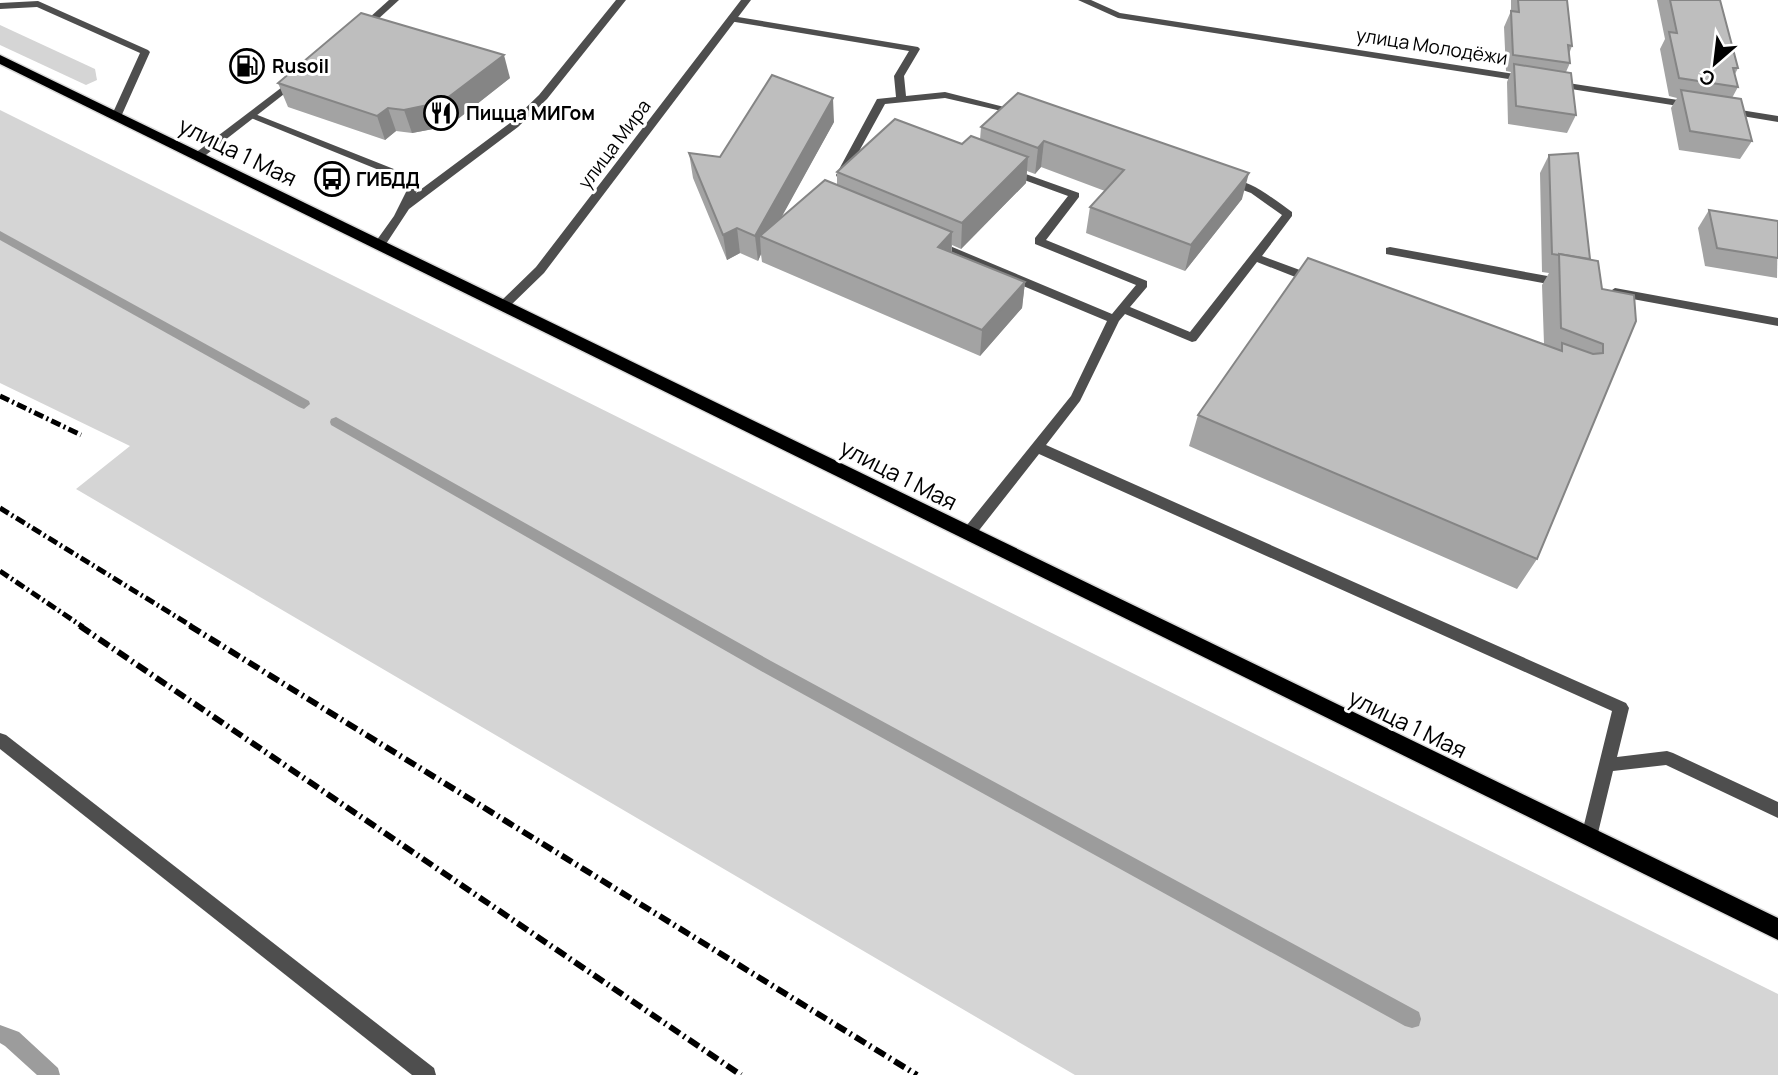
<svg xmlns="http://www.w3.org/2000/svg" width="1778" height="1075" viewBox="0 0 1778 1075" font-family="Manrope,sans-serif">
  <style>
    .green { fill: #d5d5d5 }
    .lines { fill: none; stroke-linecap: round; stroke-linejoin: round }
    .stream { fill: #9c9c9c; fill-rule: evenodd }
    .primary-casing { stroke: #dbdbdb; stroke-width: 3 }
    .service { fill: #4e4e4e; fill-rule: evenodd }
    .minor { fill: #4e4e4e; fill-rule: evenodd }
    .primary { fill: #000; fill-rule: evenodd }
    .rail-far1 { stroke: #000; stroke-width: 5; stroke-dasharray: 10 3.5 2 3.5; stroke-linecap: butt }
    .rail { stroke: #000; stroke-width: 6; stroke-dasharray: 12 4.5 2 4.5; stroke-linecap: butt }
    .wall { fill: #a3a3a3 }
    .shaded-wall { fill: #858585 }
    .building { fill: #bebebe; stroke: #858585; stroke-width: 2 }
    .labels { text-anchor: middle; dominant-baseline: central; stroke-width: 6; stroke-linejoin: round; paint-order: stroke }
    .far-street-label { font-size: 19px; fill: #000; stroke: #fff }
    .far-poi-label { font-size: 19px; font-weight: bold; fill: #000; stroke: #fff; text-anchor: start }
    .street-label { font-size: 23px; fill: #000; stroke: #fff }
  </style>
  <rect width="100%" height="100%" fill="#fff"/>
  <g class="green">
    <polygon points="0,25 95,69 97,80 86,85 0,45"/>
    <polygon points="0,110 1778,994 1778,1075 1075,1075 76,489 130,446 0,383"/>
  </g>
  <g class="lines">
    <g class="stream">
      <polygon points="0,231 309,401 310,404 304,409 299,407 0,240"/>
      <polygon points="336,417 771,661 1419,1012 1421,1019 1419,1026 1412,1028 1405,1026 761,671 331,425 330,422 331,419"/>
      <polygon points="0,1025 19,1032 58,1068 60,1075 37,1075 5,1046 0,1043"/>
    </g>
    <g class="primary-casing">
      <polygon id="primary" points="0,55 1778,918 1778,940 0,64"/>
    </g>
    <g class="service">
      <polygon points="616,0 626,0 547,99 518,127 409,209 384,247 376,247 374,244 394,216 409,186 406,181 246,116 255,114 414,177 419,186 416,193 510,123 539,95"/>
      <polygon points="38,1 148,50 150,52 120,119 111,117 140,53 37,7 0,9 0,3"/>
      <polygon points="732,16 918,47 920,49 904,76 906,96 945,92 1024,112 1019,115 945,98 885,104 846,175 845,177 837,177 836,175 877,99 896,97 894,76 909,51 729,21 729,17"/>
      <path d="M1009,168L1079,193V197L1046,240L1147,281V287L1130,307L1190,332L1282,215L1251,193L1224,183V179C1248,177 1273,199 1292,212V216L1262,256L1316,276L1318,279L1312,283L1308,282L1257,262L1196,341L1192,342L1125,314L1119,321L1080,401L1046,445L1626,703L1629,708L1617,757L1667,751L1673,753L1778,802V818L1666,765L1613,771L1597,837L1595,842L1589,845L1583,842L1581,837L1612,711L1039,454L973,538H963L961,534L963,530L1071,396L1107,321L930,247V241H938L1112,314L1136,285L1035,244V238L1068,196L1005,173L1004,171Z"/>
      <polygon points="1390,247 1564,279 1570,283 1564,287 1386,254 1386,248"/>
      <polygon points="1615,288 1778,318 1778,326 1611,295 1609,292"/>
      <polygon points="0,733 6,735 434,1068 436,1075 412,1075 0,749"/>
    </g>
    <g class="minor">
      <polygon points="389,0 399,0 365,31 359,31 359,27"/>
      <polygon points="741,0 751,0 544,273 509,307 501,307 501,301 536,267"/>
      <polygon points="1078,0 1091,0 1120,13 1528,76 1533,79 1528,82 1118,18"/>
      <polygon points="294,78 302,80 202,158 194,158 194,154"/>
      <polygon points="1555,81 1691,102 1696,105 1691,108 1552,86 1550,84"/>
      <polygon points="1728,108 1778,116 1778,122 1724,113 1724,109"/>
    </g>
    <use href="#primary" class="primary"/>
    <g class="rail-far1">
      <polyline points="0,396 81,435"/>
      <polyline points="0,508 193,627"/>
      <polyline points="0,571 83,627"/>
    </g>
    <g class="rail">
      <polyline points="80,626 741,1075"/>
      <polyline points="190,626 917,1075"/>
    </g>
  </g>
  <g class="wall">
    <polygon points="1511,0 1567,0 1572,46 1569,54 1570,63 1566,72 1576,115 1567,133 1508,124 1507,82 1511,72 1506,71 1504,27 1511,11"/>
    <polygon points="1657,0 1720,0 1738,68 1735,74 1738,87 1732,98 1752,141 1740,159 1679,150 1671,108 1677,98 1669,96 1660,49 1665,39"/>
    <polygon points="510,78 449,126 412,133 396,131 385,140 288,107 278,83"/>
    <polygon points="1018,93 1242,199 1185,271 1086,233 1090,207 1105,191 1041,167 1035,174 1027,171 1026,183 961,249 952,245 952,252 1025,282 1022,308 980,356 762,262 761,254 758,261 740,253 727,260 693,178 689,153 720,157 834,122 781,217 837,185 837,172 980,140 981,127"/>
    <polygon points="1549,155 1602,289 1634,295 1537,559 1517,589 1189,446 1198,415 1544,344 1542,285 1549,273 1542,272 1540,173"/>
    <polygon points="1709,210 1778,221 1777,278 1705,266 1698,228"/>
  </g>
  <g class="shaded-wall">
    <polygon points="504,55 510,78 449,126 412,133 404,110"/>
    <polygon points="833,98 834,122 769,240 760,236 761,254 758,261 755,236"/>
    <polygon points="388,108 396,131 385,140 377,116"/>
    <polygon points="1044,141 1041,167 1035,174 1038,148"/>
    <polygon points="1028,157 1026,183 961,249 962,223"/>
    <polygon points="1249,173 1242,199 1185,271 1191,245"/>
    <polygon points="737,228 740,253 727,260 723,235"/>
    <polygon points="952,232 951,258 938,247"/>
    <polygon points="1025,282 1022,308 980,356 982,330"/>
  </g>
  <g class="building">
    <polygon points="1518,0 1567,0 1572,46 1568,45 1570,63 1513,55 1511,11 1519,12"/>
    <polygon points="1670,0 1720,0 1738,68 1733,68 1738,87 1679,78 1669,32 1677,33"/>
    <polygon points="361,13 504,55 442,102 404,110 388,108 377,116 278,83"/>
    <polygon points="1514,64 1571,73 1576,115 1516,106"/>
    <polygon points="772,75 833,98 755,236 737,228 723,235 689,153 720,157"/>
    <polygon points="1681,90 1741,99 1752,141 1690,131"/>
    <polygon points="1018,93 1249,173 1191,245 1090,207 1124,170 1044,141 1038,148 981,127"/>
    <polygon points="895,119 962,144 971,136 1028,157 962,223 837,172"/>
    <polygon points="1578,153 1590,259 1559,254 1559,255 1552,254 1549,155"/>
    <polygon points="825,180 952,232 938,247 1025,282 982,330 760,236"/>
    <polygon points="1709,210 1778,221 1778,258 1717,248"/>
    <polygon points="1559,254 1598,261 1602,289 1634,295 1636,321 1537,559 1198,415 1308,258 1562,351 1562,343 1593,354 1603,353 1603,344 1561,328"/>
  </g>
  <defs>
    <g id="fuel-ring" transform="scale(1.75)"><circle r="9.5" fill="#fff" stroke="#000" stroke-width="1.5"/><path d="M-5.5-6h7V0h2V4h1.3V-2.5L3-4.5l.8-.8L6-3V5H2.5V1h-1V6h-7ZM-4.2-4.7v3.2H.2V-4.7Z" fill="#000"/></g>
    <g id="restaurant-ring" transform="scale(1.75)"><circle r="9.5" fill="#fff" stroke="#000" stroke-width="1.5"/><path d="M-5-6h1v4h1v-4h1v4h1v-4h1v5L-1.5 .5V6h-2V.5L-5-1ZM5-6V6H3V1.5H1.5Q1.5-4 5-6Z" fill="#000"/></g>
    <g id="bus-ring" transform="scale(1.75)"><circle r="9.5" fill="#fff" stroke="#000" stroke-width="1.5"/><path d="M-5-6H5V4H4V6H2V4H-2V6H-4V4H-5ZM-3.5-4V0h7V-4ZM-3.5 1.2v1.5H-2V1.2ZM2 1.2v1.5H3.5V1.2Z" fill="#000"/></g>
  </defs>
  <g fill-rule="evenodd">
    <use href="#fuel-ring" x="247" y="66"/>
    <use href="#restaurant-ring" x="441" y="113"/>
    <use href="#bus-ring" x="332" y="179"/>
  </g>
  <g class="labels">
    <g class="far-street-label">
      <text transform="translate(1432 46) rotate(9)">улица Молодёжи</text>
      <text transform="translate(614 144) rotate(-53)">улица Мира</text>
    </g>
    <g class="far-poi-label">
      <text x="272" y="66">Rusoil</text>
      <text x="466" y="113">Пицца МИГом</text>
      <text x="356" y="179">ГИБДД</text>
    </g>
    <g class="street-label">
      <text transform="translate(238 151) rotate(26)">улица 1 Мая</text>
      <text transform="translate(899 474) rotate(27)">улица 1 Мая</text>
      <text transform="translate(1408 723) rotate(26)">улица 1 Мая</text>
    </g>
  </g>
  <g transform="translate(1715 63) rotate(208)" stroke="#ffffff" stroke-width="5" paint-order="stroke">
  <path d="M0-5L12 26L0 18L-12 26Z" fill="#000000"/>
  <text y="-10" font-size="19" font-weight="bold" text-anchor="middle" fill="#000000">С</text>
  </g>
</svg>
